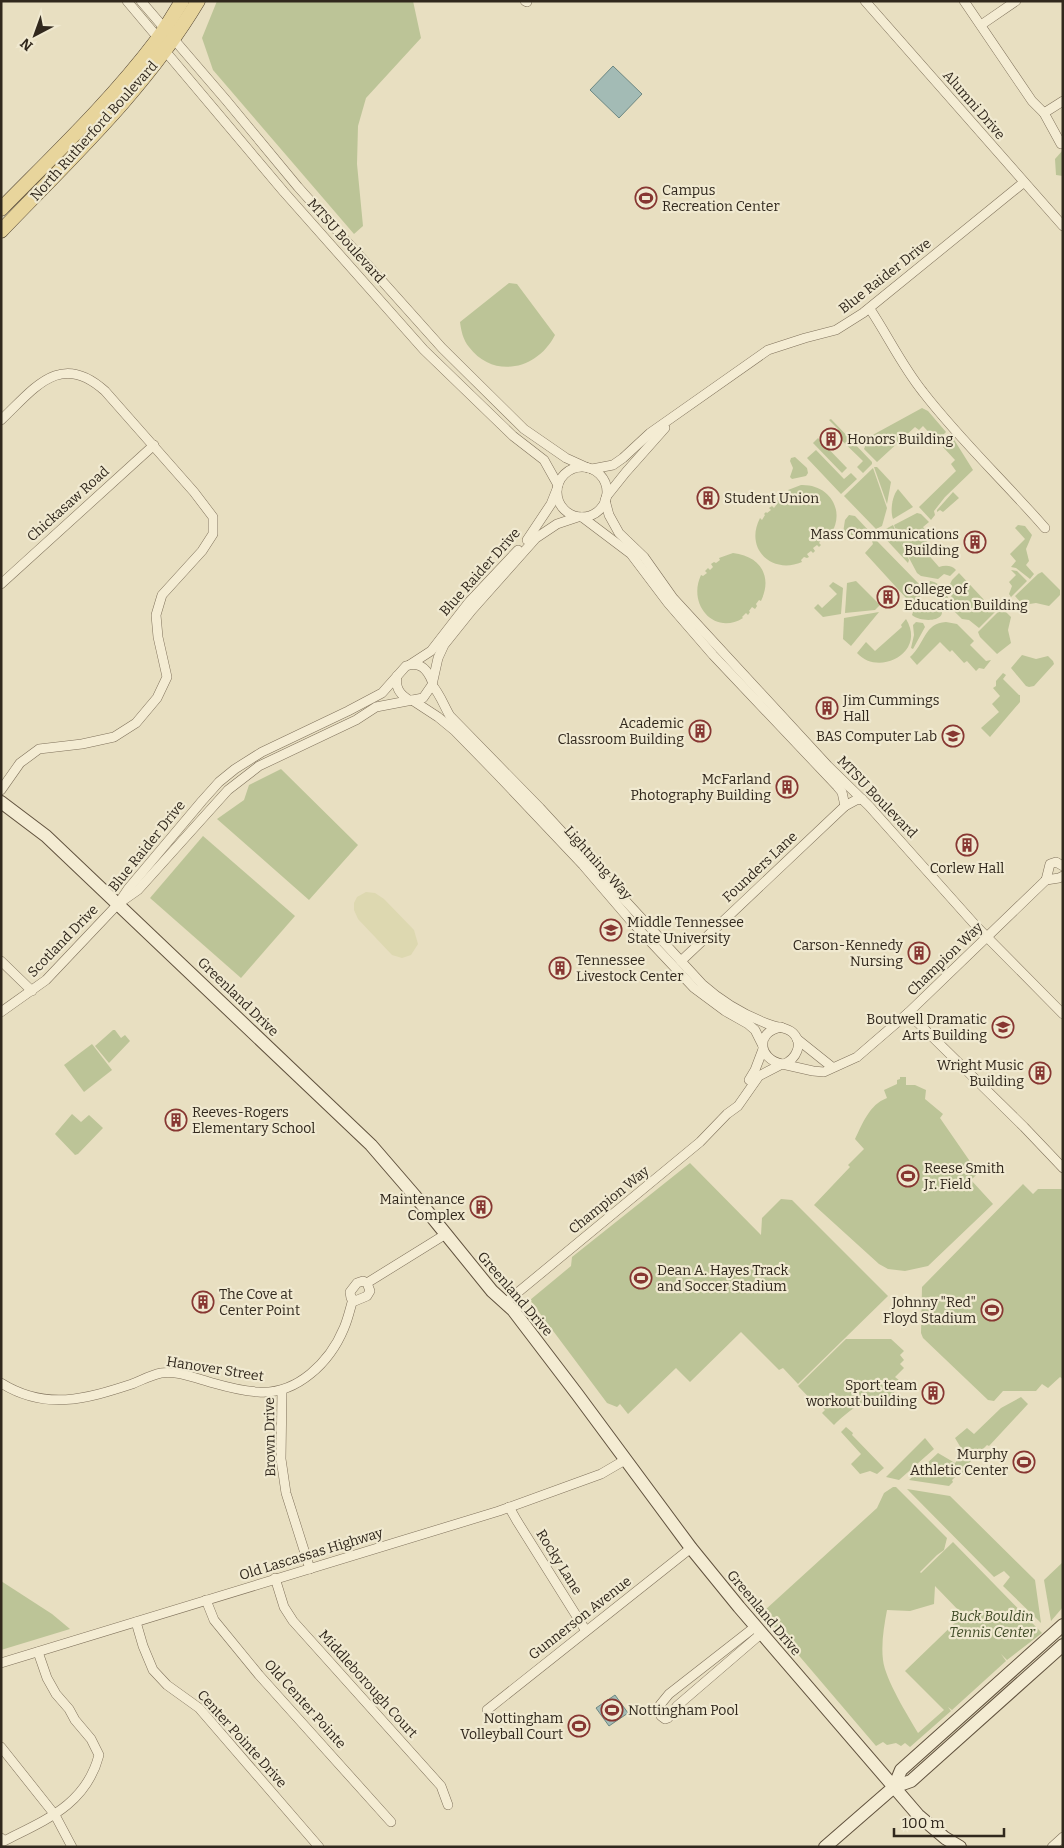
<svg xmlns="http://www.w3.org/2000/svg" width="1064" height="1848" viewBox="0 0 1064 1848" font-family="Bitter,serif">
  <style>
    .farmland { fill: #ddd8b0 }
    .green { fill: #bcc497; fill-rule: evenodd }
    .water { fill: #a3bbb5; stroke: #6c8782 }
    .lines { fill: none; stroke-linecap: round; stroke-linejoin: round }
    .street-casing { stroke: #7f715b; stroke-width: 10 }
    .secondary-casing { stroke: #61523e; stroke-width: 14 }
    .primary-casing { stroke: #4d3f2f; stroke-width: 15 }
    .street { stroke: #f4ecd3; stroke-width: 9 }
    .secondary { stroke: #f4ecd3; stroke-width: 12 }
    .primary { stroke: #e8d59c; stroke-width: 14 }
    .labels { text-anchor: middle; dominant-baseline: central; stroke-width: 4.5; stroke-linejoin: round; paint-order: stroke }
    .street-label { font-size: 14px; fill: #31281d; stroke: #f0e9d0 }
    .poi-label { font-size: 14px; fill: #31281d; stroke: #f0e9d0; text-anchor: start }
    .park-label { font-size: 14px; font-style: italic; fill: #3f4b26; stroke: #f0e9d0 }
  </style>
  <rect width="100%" height="100%" fill="#e8dfc1"/>
  <polygon class="farmland" points="366,892 375,893 384,899 414,930 418,944 411,955 402,958 392,955 358,919 354,910 354,903 357,897"/>
  <g class="green">
    <polygon points="217,1 413,1 421,38 366,98 358,126 357,164 363,226 354,234 213,70 202,38"/>
    <polygon points="1063,150 1063,176 1056,175 1055,159"/>
    <path d="M509,283L517,284L555,335C538,369 494,380 469,347C463,340 461,330 460,322Z"/>
    <polygon points="922,408 928,411 946,432 937,441 923,426 919,430 915,427 877,462 864,449 869,437"/>
    <polygon points="831,419 872,462 872,464 863,473 857,467 863,461 834,433 838,429 829,420"/>
    <polygon points="818,438 847,468 842,473 813,443"/>
    <polygon points="953,438 973,470 945,497 934,511 935,515 931,520 919,507 956,471 951,464 955,460 943,447"/>
    <polygon points="816,450 844,479 851,473 857,479 841,494 807,458"/>
    <polygon points="795,457 807,468 808,473 806,476 792,479 790,477 793,468 790,461 791,458"/>
    <polygon points="874,467 877,467 891,482 887,504"/>
    <polygon points="873,468 887,508 882,526 876,529 844,496"/>
    <path d="M801,485C829,484 846,510 831,534L829,533L825,537L827,539L825,541L822,539L819,543L821,545L819,547L817,545L813,548L815,551L813,553L811,551L807,554L809,557L807,558L804,557L801,560L802,562C772,575 744,549 760,518L762,520L765,515L764,514L766,512L767,513L771,510L769,508L772,506L774,508L777,504L775,502L778,500L780,502L783,498L781,496L784,494L786,496L789,492L788,490Z"/>
    <path d="M898,489L913,507L893,519C890,511 892,496 898,489Z"/>
    <polygon points="953,492 959,498 943,512 940,510 937,512 937,510"/>
    <path d="M917,513L921,514L929,522L923,527L926,531L921,535L930,545L925,551L939,567C945,565 952,565 956,570L950,576L944,574L938,579L921,576L917,573L900,541L894,525Z"/>
    <polygon points="849,515 855,516 870,532 869,537 865,540 854,535 847,535 843,533 845,520"/>
    <polygon points="893,525 909,560 908,563 882,535 884,530"/>
    <polygon points="1018,525 1025,526 1032,535 1026,549 1029,561 1026,565 1034,574 1030,579 1016,568 1011,567 1016,561 1010,554 1025,539 1015,528"/>
    <polygon points="872,541 877,541 920,585 920,599 910,610 906,609 909,605 905,601 907,599 865,553 873,544"/>
    <path d="M733,553C760,556 773,576 761,601L759,600L756,604L757,606L755,609L752,607L749,611L750,612L748,615L746,613L742,617L743,618C715,636 687,605 701,575L703,576L707,573L705,571L708,568L710,570L713,567L711,564L714,562L716,563L720,560L719,558Z"/>
    <polygon points="1011,570 1017,571 1027,581 1011,597 1009,594 1012,586 1009,582 1016,575"/>
    <polygon points="1042,572 1060,590 1060,595 1049,606 1036,603 1023,605 1015,596 1038,574"/>
    <polygon points="959,573 987,603 991,599 995,603 999,599 1003,604 979,628 969,620 962,619 955,612 949,586 952,580"/>
    <polygon points="856,581 880,605 875,610 845,613 847,583"/>
    <path d="M930,581C937,582 940,587 946,587L949,604H947L929,584Z"/>
    <polygon points="833,582 843,588 841,614 823,617 814,608 818,604 822,608 837,594 829,586"/>
    <path d="M937,603C954,621 923,624 912,615C915,604 927,603 937,603Z"/>
    <polygon points="1002,608 1011,617 1008,630 1011,643 997,654 980,637 978,632"/>
    <polygon points="879,612 851,646 843,639 844,618"/>
    <path d="M906,619C927,653 878,677 857,653L866,642L875,651L902,627L901,625Z"/>
    <polygon points="916,622 923,623 925,627 913,649 911,648 914,635 913,625"/>
    <path d="M946,622L957,624L974,641L970,645L986,661L991,660L984,669L979,668L976,671L967,661L964,663L952,650L950,652L940,642L917,665L910,657C925,644 924,623 946,622Z"/>
    <polygon points="1022,655 1036,659 1048,656 1053,661 1054,664 1034,686 1029,687 1026,686 1011,668"/>
    <polygon points="1003,673 1006,675 1003,679 1019,695 1020,695 1020,702 990,737 981,728 999,712 992,704 1000,696 993,688 996,686 996,681"/>
    <polygon points="281,769 358,845 309,900 217,819 244,800 249,785"/>
    <polygon points="203,836 295,916 241,978 150,898"/>
    <polygon points="113,1030 115,1030 121,1038 125,1035 130,1041 109,1063 95,1046"/>
    <polygon points="92,1044 112,1070 84,1092 64,1065"/>
    <path d="M900,1077H906V1085H915L926,1090L925,1099L943,1114L940,1118L978,1173L971,1180L993,1204L928,1266L905,1271L888,1269L879,1264L814,1205L850,1167L848,1165L864,1149L855,1139C863,1123 869,1105 887,1098L884,1090L897,1084V1080L900,1079Z"/>
    <polygon points="72,1114 81,1122 89,1115 103,1128 78,1154 75,1155 55,1134"/>
    <polygon points="690,1163 761,1235 762,1218 781,1199 792,1200 888,1296 798,1384 783,1368 779,1370 741,1332 690,1382 676,1368 628,1414 620,1404 617,1407 607,1403 530,1300 571,1266 572,1257"/>
    <polygon points="1023,1184 1033,1194 1038,1189 1063,1189 1063,1379 1060,1377 1048,1388 1042,1384 1036,1391 1003,1391 994,1401 988,1400 923,1338 921,1333 922,1287"/>
    <path d="M846,1339H891L904,1351L900,1355L904,1360L900,1364L904,1368L895,1377L900,1381L896,1385L898,1388L888,1399C864,1397 850,1410 834,1425L822,1413L825,1410L821,1405L818,1407L798,1386Z"/>
    <polygon points="1021,1397 1028,1404 989,1446 987,1445 967,1465 969,1467 960,1475 958,1474 952,1480 953,1482 949,1486 909,1480 938,1453 955,1463 964,1453 955,1438 967,1428 974,1434 1001,1408"/>
    <polygon points="846,1427 853,1433 852,1435 884,1468 877,1474 870,1471 860,1474 851,1464 861,1454 841,1432"/>
    <polygon points="925,1438 934,1449 899,1480 886,1477"/>
    <path d="M893,1487H896L947,1538L944,1550L937,1555L920,1572L921,1573L953,1542L1042,1633L1007,1660L1001,1654L1006,1661L952,1710L948,1707L951,1711L910,1747L905,1743L901,1746L896,1743L887,1745L883,1742L876,1746L760,1610H765L877,1508L884,1493ZM935,1586L963,1615L905,1671L944,1710L918,1733C908,1716 885,1679 883,1660C881,1644 884,1626 887,1610L910,1611L934,1604Z"/>
    <polygon points="907,1489 950,1496 1035,1580 1041,1623 1003,1586 1010,1577 1004,1571 994,1577"/>
    <polygon points="1063,1562 1063,1607 1051,1621 1044,1580"/>
    <polygon points="1,1581 52,1614 70,1629 1,1650"/>
    <polygon points="584,1716 591,1724 574,1736 568,1728"/>
  </g>
  <g class="water">
    <polygon points="613,66 642,94 619,118 590,90"/>
    <polygon points="615,1695 628,1713 609,1726 596,1708"/>
  </g>
  <g class="lines">
    <g class="street-casing">
      <g id="street">
        <polyline points="127,1 159,39 166,52 284,192 424,350 513,436 544,460 558,485"/>
        <polyline points="141,1 226,100 298,187 442,348 524,429 566,458 588,468"/>
        <polyline points="525,1 527,2"/>
        <polyline points="865,1 1063,226"/>
        <polyline points="964,1 1032,101 1044,113 1061,144"/>
        <polyline points="981,25 1016,1"/>
        <polyline points="1044,113 1063,101"/>
        <path d="M870,309C888,336 902,366 923,392C960,440 1005,482 1045,528"/>
        <path d="M1,420C34,389 60,350 105,391L194,492L213,517V534L202,551L162,595L156,615L158,637L167,677L157,698L136,723L114,737L82,744L39,749L20,763L1,790"/>
        <circle cx="582" cy="492" r="25"/>
        <polyline points="592,469 613,465 623,458 650,433 768,350 805,338 836,330 863,313 1023,183"/>
        <polyline points="606,497 626,472 665,428"/>
        <polyline points="605,500 609,515 619,533 644,557 673,598 828,766 869,806 977,927 1063,1014"/>
        <polyline points="582,517 631,554 668,603 713,655 837,786 842,792 845,806"/>
        <polyline points="527,540 551,504 557,489"/>
        <polyline points="1,584 154,445"/>
        <polyline points="411,664 431,651 469,602 518,550"/>
        <path d="M397,676C395,687 399,694 409,700"/>
        <path d="M432,685C440,694 444,706 450,716L540,808L702,984C722,1002 746,1016 771,1025C779,1028 787,1027 793,1033C804,1044 796,1059 784,1064"/>
        <polyline points="412,700 438,717 455,731 496,773 583,865 631,921 694,988 725,1011 748,1024 755,1030 762,1044"/>
        <polyline points="1046,880 1050,864 1056,862 1063,866"/>
        <polyline points="1046,880 1059,878 1063,876"/>
        <polyline points="118,904 138,890 228,790 259,766 356,720 376,707 423,698 432,685 438,658 444,645 472,610 536,538 557,524 578,517"/>
        <polyline points="1,961 32,991"/>
        <polyline points="681,961 845,806 856,800 862,799"/>
        <path d="M1,1012L46,980L118,904L128,889L202,801L219,782L235,769L262,752L348,711L382,693L406,666C420,661 427,669 432,681"/>
        <polyline points="908,1013 1024,1127 1063,1168"/>
        <path d="M781,1027C755,1032 758,1059 782,1064"/>
        <polyline points="797,1039 832,1067"/>
        <polyline points="749,1080 755,1070 763,1049"/>
        <polyline points="367,1283 370,1291 367,1296 355,1301 351,1298 350,1292 357,1283 363,1281 367,1283 446,1234"/>
        <polyline points="505,1303 700,1142 727,1114 738,1106 759,1076 782,1064 813,1071 824,1072 857,1057 908,1013 1046,880"/>
        <path d="M1,1383C46,1411 86,1399 132,1384C142,1380 151,1375 161,1373C176,1370 198,1379 213,1383C227,1387 243,1391 258,1392C297,1395 330,1362 344,1328C348,1319 350,1309 353,1299"/>
        <polyline points="282,1390 281,1459 286,1493 310,1569"/>
        <polyline points="509,1507 517,1521 586,1631"/>
        <polyline points="275,1578 284,1607 293,1621 441,1786 448,1805"/>
        <polyline points="206,1600 214,1620 259,1675 391,1822"/>
        <polyline points="136,1622 143,1646 153,1670 167,1685 199,1708 319,1847"/>
        <polyline points="756,1626 669,1694 660,1705 661,1716 665,1719 668,1718 677,1706 762,1633"/>
        <polyline points="1,1663 499,1511 601,1474 625,1460"/>
        <polyline points="487,1710 691,1548"/>
        <polyline points="1,1747 55,1815 72,1847"/>
        <path d="M1,1838L4,1841C45,1820 86,1805 99,1755L91,1739L75,1720L69,1709L56,1694L47,1678L38,1652"/>
        <polyline points="1052,1847 1063,1837"/>
      </g>
    </g>
    <g class="secondary-casing">
      <g id="secondary">
        <polyline points="1,802 46,836 371,1145 415,1196 492,1291 513,1310 577,1394 691,1548 739,1607 918,1815 945,1838 960,1847"/>
        <polyline points="894,1787 901,1770 1063,1625"/>
        <polyline points="825,1847 894,1787 911,1781 1063,1645"/>
      </g>
    </g>
    <g class="primary-casing">
      <g id="primary">
        <path d="M1,209C55,154 111,101 157,40C166,28 174,14 182,1"/>
        <path d="M1,231C71,158 146,88 198,1"/>
      </g>
    </g>
    <use href="#street" class="street"/>
    <use href="#secondary" class="secondary"/>
    <use href="#primary" class="primary"/>
  </g>
  <defs>
    <g id="stadium-ring" transform="scale(1.125)"><circle r="9.5" fill="#f0e9d0" stroke="#873732" stroke-width="1.5"/><path d="M0-5a6.5 5 0 1 0 0 10a6.5 5 0 1 0 0-10ZM-3.5-1.8h7v3.6h-7Z" fill="#873732"/></g>
    <g id="building-ring" transform="scale(1.125)"><circle r="9.5" fill="#f0e9d0" stroke="#873732" stroke-width="1.5"/><path d="M-4-6H4V6H1V3H-1V6H-4ZM-2.5-4.3h1.7v1.8h-1.7ZM.8-4.3h1.7v1.8H.8ZM-2.5-1h1.7V.8h-1.7ZM.8-1h1.7V.8H.8Z" fill="#873732"/></g>
    <g id="university-ring" transform="scale(1.125)"><circle r="9.5" fill="#f0e9d0" stroke="#873732" stroke-width="1.5"/><path d="M0-5L7-2L0 1L-7-2ZM-4 1L0 2.5L4 1V4Q0 6-4 4Z" fill="#873732"/></g>
  </defs>
  <g fill-rule="evenodd">
    <use href="#stadium-ring" x="646" y="198"/>
    <use href="#building-ring" x="831" y="439"/>
    <use href="#building-ring" x="708" y="498"/>
    <use href="#building-ring" x="975" y="542"/>
    <use href="#building-ring" x="888" y="597"/>
    <use href="#building-ring" x="827" y="708"/>
    <use href="#building-ring" x="700" y="731"/>
    <use href="#university-ring" x="953" y="736"/>
    <use href="#building-ring" x="787" y="787"/>
    <use href="#building-ring" x="967" y="845"/>
    <use href="#university-ring" x="611" y="930"/>
    <use href="#building-ring" x="919" y="953"/>
    <use href="#building-ring" x="560" y="968"/>
    <use href="#university-ring" x="1003" y="1027"/>
    <use href="#building-ring" x="1040" y="1073"/>
    <use href="#building-ring" x="176" y="1120"/>
    <use href="#stadium-ring" x="908" y="1176"/>
    <use href="#building-ring" x="481" y="1207"/>
    <use href="#stadium-ring" x="641" y="1278"/>
    <use href="#building-ring" x="203" y="1302"/>
    <use href="#stadium-ring" x="992" y="1310"/>
    <use href="#building-ring" x="933" y="1393"/>
    <use href="#stadium-ring" x="1024" y="1462"/>
    <use href="#stadium-ring" x="612" y="1710"/>
    <use href="#stadium-ring" x="579" y="1726"/>
  </g>
  <g class="labels">
    <g class="street-label">
      <text transform="translate(974 105) rotate(49)">Alumni Drive</text>
      <text transform="translate(94 131) rotate(-48)">North Rutherford Boulevard</text>
      <text transform="translate(346 241) rotate(48)">MTSU Boulevard</text>
      <text transform="translate(885 276) rotate(-38)">Blue Raider Drive</text>
      <text transform="translate(68 504) rotate(-42)">Chickasaw Road</text>
      <text transform="translate(480 572) rotate(-48)">Blue Raider Drive</text>
      <text transform="translate(877 797) rotate(46)">MTSU Boulevard</text>
      <text transform="translate(147 846) rotate(-51)">Blue Raider Drive</text>
      <text transform="translate(598 863) rotate(48)">Lightning Way</text>
      <text transform="translate(760 867) rotate(-43)">Founders Lane</text>
      <text transform="translate(63 941) rotate(-46)">Scotland Drive</text>
      <text transform="translate(945 959) rotate(-44)">Champion Way</text>
      <text transform="translate(238 997) rotate(44)">Greenland Drive</text>
      <text transform="translate(609 1200) rotate(-39)">Champion Way</text>
      <text transform="translate(515 1294) rotate(49)">Greenland Drive</text>
      <text transform="translate(215 1369) rotate(9)">Hanover Street</text>
      <text transform="translate(270 1437) rotate(-91)">Brown Drive</text>
      <text transform="translate(311 1554) rotate(-17)">Old Lascassas Highway</text>
      <text transform="translate(559 1562) rotate(58)">Rocky Lane</text>
      <text transform="translate(764 1613) rotate(50)">Greenland Drive</text>
      <text transform="translate(580 1618) rotate(-38)">Gunnerson Avenue</text>
      <text transform="translate(368 1684) rotate(48)">Middleborough Court</text>
      <text transform="translate(305 1704) rotate(48)">Old Center Pointe</text>
      <text transform="translate(242 1739) rotate(48)">Center Pointe Drive</text>
    </g>
    <g class="poi-label">
      <text x="662" y="190">Campus<tspan x="662" dy="16">Recreation Center</tspan></text>
      <text x="847" y="439">Honors Building</text>
      <text x="724" y="498">Student Union</text>
      <text x="959" y="534" text-anchor="end">Mass Communications<tspan x="959" dy="16">Building</tspan></text>
      <text x="904" y="589">College of<tspan x="904" dy="16">Education Building</tspan></text>
      <text x="843" y="700">Jim Cummings<tspan x="843" dy="16">Hall</tspan></text>
      <text x="684" y="723" text-anchor="end">Academic<tspan x="684" dy="16">Classroom Building</tspan></text>
      <text x="937" y="736" text-anchor="end">BAS Computer Lab</text>
      <text x="771" y="779" text-anchor="end">McFarland<tspan x="771" dy="16">Photography Building</tspan></text>
      <text x="967" y="868" text-anchor="middle">Corlew Hall</text>
      <text x="627" y="922">Middle Tennessee<tspan x="627" dy="16">State University</tspan></text>
      <text x="903" y="945" text-anchor="end">Carson-Kennedy<tspan x="903" dy="16">Nursing</tspan></text>
      <text x="576" y="960">Tennessee<tspan x="576" dy="16">Livestock Center</tspan></text>
      <text x="987" y="1019" text-anchor="end">Boutwell Dramatic<tspan x="987" dy="16">Arts Building</tspan></text>
      <text x="1024" y="1065" text-anchor="end">Wright Music<tspan x="1024" dy="16">Building</tspan></text>
      <text x="192" y="1112">Reeves-Rogers<tspan x="192" dy="16">Elementary School</tspan></text>
      <text x="924" y="1168">Reese Smith<tspan x="924" dy="16">Jr. Field</tspan></text>
      <text x="465" y="1199" text-anchor="end">Maintenance<tspan x="465" dy="16">Complex</tspan></text>
      <text x="657" y="1270">Dean A. Hayes Track<tspan x="657" dy="16">and Soccer Stadium</tspan></text>
      <text x="219" y="1294">The Cove at<tspan x="219" dy="16">Center Point</tspan></text>
      <text x="976" y="1302" text-anchor="end">Johnny "Red"<tspan x="976" dy="16">Floyd Stadium</tspan></text>
      <text x="917" y="1385" text-anchor="end">Sport team<tspan x="917" dy="16">workout building</tspan></text>
      <text x="1008" y="1454" text-anchor="end">Murphy<tspan x="1008" dy="16">Athletic Center</tspan></text>
      <text x="628" y="1710">Nottingham Pool</text>
      <text x="563" y="1718" text-anchor="end">Nottingham<tspan x="563" dy="16">Volleyball Court</tspan></text>
    </g>
    <g class="park-label">
      <text x="992" y="1616">Buck Bouldin<tspan x="992" dy="16">Tennis Center</tspan></text>
    </g>
  </g>
  <rect width="1064" height="1848" fill="none" stroke="#31281d" stroke-width="5"/>
  <g transform="translate(35 35) rotate(221)" stroke="#f0e9d0" stroke-width="4" paint-order="stroke">
  <path d="M0-4L9 19L0 12L-9 19Z" fill="#31281d"/>
  <text y="-8" font-size="14" font-weight="bold" text-anchor="middle" fill="#31281d">N</text>
  </g>
  <path d="M894 1828v8h110v-8" fill="none" stroke="#31281d" stroke-width="2.5"/>
  <text x="902" y="1828" font-size="15" fill="#31281d" stroke="#f0e9d0" stroke-width="4" paint-order="stroke">100 m</text>
</svg>
